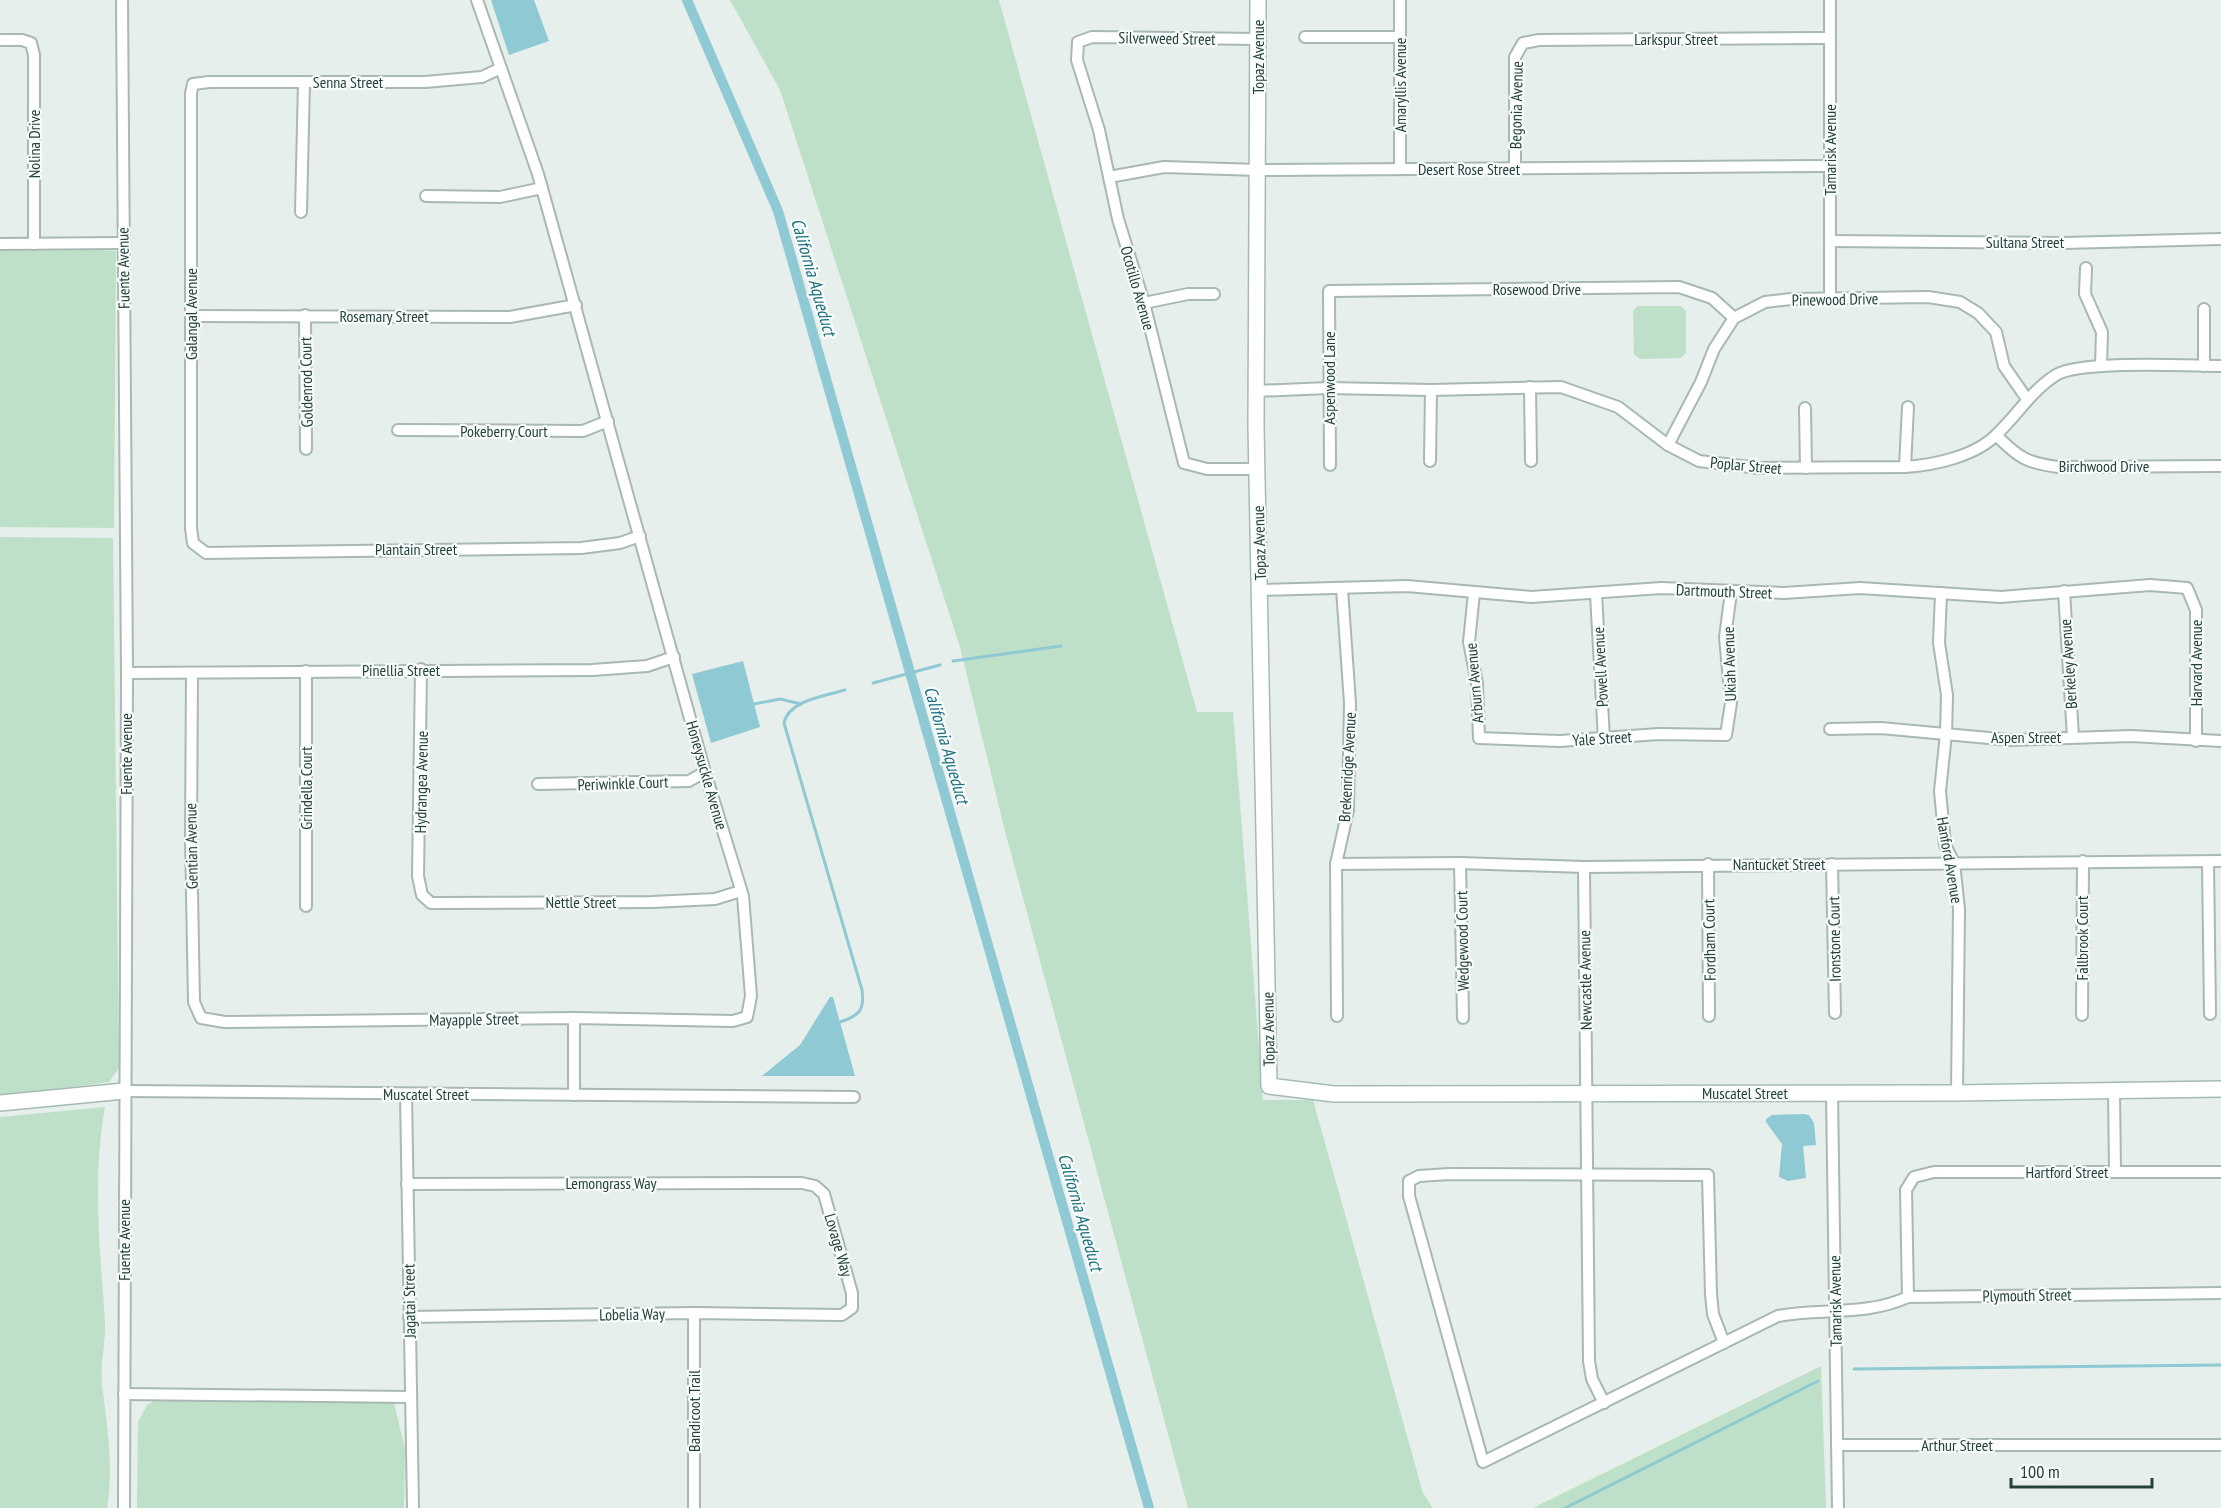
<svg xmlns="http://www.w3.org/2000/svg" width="2221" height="1508" viewBox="0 0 2221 1508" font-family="'PT Sans Narrow',sans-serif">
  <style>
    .green { fill: #bfe0c8 }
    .water { fill: #8ec9d4 }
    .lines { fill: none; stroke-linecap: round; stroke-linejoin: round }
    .stream { stroke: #8ec9d4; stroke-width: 3 }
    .canal { stroke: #8ec9d4; stroke-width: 10 }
    .street-casing { stroke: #a8b8b2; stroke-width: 14 }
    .secondary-casing { stroke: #a4bbb3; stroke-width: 18 }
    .street { stroke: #fff; stroke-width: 10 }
    .secondary { stroke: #fff; stroke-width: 15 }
    .labels { text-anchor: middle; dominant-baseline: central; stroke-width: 4.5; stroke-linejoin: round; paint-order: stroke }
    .street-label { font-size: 16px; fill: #24423a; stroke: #f7fbf9 }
    .water-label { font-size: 18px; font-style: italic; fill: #1c6f80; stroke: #f7fbf9 }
  </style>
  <rect width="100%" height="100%" fill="#e6efeb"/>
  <g class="green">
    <polygon points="730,0 999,0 1197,712 1233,712 1263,1100 1313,1100 1423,1493 1433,1508 1188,1508 1006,835 960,647 780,90"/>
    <polygon points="97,250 116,251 114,528 0,527 0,251"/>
    <polygon points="1638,306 1681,306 1686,311 1686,353 1681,358 1640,359 1634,354 1633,311"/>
    <polygon points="0,537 113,538 119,1068 109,1082 0,1097"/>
    <path d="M105,1107C92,1179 100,1249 105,1321C106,1342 100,1364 102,1385C107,1424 114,1468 107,1508H0V1117Z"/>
    <polygon points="1821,1366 1826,1508 1533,1508"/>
    <polygon points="159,1398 394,1403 405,1449 404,1508 137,1508 138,1422 147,1405"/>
  </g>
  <g class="water">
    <polygon points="491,0 534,0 549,41 509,55"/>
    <polygon points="743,661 760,727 711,743 692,674"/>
    <polygon points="830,997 833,997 855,1076 762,1076 800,1045"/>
    <polygon points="1804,1114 1809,1115 1814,1123 1816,1145 1803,1146 1806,1178 1788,1181 1779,1177 1782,1144 1766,1122 1766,1119 1772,1115"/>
  </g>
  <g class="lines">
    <g class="stream">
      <polyline points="953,661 1061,646"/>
      <polyline points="873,683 940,665"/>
      <polyline points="754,704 780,699 801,704"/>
      <path d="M840,1022C859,1016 865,1010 862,990L784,723C789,700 825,696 845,690"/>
      <polyline points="1854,1369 2221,1365"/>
      <polyline points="1565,1508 1818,1381"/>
    </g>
    <polyline class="canal" points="687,0 778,211 1149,1508"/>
    <g class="street-casing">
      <g id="street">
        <polyline points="122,0 127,673 124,1508"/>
        <polyline points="1830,0 1830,300"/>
        <polyline points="1305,37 1400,37"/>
        <polyline points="0,40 22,40 31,43 34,55 34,244"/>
        <polyline points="501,68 482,77 425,82 209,82 193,84 191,93 191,528 193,543 206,553 581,548 620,543 640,536"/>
        <polyline points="1515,168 1515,57 1523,43 1539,40 1830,38"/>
        <polyline points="1400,169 1400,0"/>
        <polyline points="1109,177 1164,167 1258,170 1830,166"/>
        <polyline points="426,196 500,197 542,188"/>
        <polyline points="301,212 304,82"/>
        <polyline points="1830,241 2064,243 2221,239"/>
        <polyline points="0,244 122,243"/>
        <polyline points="2086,268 2085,294 2102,332 2101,366"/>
        <polyline points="1144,303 1188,294 1214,294"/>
        <polyline points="305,315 306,449"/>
        <polyline points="191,316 510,317 576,305"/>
        <polyline points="2204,366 2204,309"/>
        <polyline points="1530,387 1531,461"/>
        <path d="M1256,391L1328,388L1431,390L1561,387L1618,407L1668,445L1699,461L1759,468L1905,467C1935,465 1977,456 1998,433C2018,414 2032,390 2056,375C2080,360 2189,366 2221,366"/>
        <polyline points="1805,408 1806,468"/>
        <polyline points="398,430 583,431 608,421"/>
        <path d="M1997,436C2019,458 2027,463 2058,467L2221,466"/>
        <polyline points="1668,445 1701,382 1714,349 1734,318 1765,302 1791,299 1928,297 1960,302 1978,313 1996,332 2004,366 2027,399"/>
        <polyline points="1430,461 1431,390"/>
        <polyline points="1330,465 1329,291 1679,287 1712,298 1734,318"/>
        <polyline points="1905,467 1908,407"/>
        <polyline points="1257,469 1207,469 1184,463 1144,303 1118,219 1099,130 1077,60 1078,42 1092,37 1258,39"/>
        <polyline points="1260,590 1407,586 1531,597 1661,588 1784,593 1860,588 2001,597 2150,585 2187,588 2196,610 2196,741"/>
        <polyline points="2064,591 2073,737"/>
        <polyline points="1474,593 1469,642 1477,683 1479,738 1560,741 1659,734 1726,735 1731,703 1725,637 1731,592"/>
        <polyline points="1941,593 1939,643 1947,695 1946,734 1940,791 1945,845 1954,863 1959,909 1957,1093"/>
        <polyline points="1596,594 1604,739"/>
        <polyline points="421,669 418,876 422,895 431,903 652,902 715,899 741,891"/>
        <polyline points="127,673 592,670 647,666 674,657"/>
        <polyline points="192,673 191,838 194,1002 201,1018 225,1022 574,1018 733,1021 747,1017 751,996 743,896 705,772 538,174 477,0"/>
        <polyline points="1830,729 1881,728 2010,740 2131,736 2221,741"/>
        <polyline points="538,784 689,781 705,772"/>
        <polyline points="2208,862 2210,1014"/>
        <polyline points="1460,863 1463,1018"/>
        <polyline points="1336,864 1460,863 1584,867 2221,861"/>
        <polyline points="1708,864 1709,1016"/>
        <polyline points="1832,864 1835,1013"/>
        <polyline points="1584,867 1589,1361 1592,1379 1604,1403"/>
        <polyline points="306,906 306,671"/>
        <polyline points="2082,1015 2083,861"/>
        <polyline points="1337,1016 1336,864 1348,810 1350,703 1342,589"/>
        <polyline points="574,1018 574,1095"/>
        <polyline points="2114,1090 2115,1172"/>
        <polyline points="124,1091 854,1097"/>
        <polyline points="1832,1093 1838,1508"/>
        <polyline points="406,1094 413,1508"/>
        <polyline points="407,1184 802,1183 815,1186 824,1194 852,1293 852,1308 842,1315 694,1313 409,1317"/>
        <polyline points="1908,1297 1906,1190 1914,1177 1934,1172 2221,1172"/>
        <path d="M1724,1343L1713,1314L1711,1294L1708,1175L1449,1174L1419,1176L1409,1181V1196L1483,1462L1778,1316C1822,1308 1867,1316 1908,1297L2221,1293"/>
        <polyline points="124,1394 410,1397"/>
        <polyline points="1838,1445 2221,1445"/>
        <polyline points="694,1508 694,1313"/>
      </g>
    </g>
    <g class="secondary-casing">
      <g id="secondary">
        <polyline points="1258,0 1256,427 1269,1086 1334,1094 1957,1093 2221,1089"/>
        <polyline points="0,1103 124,1091"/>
      </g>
    </g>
    <use href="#street" class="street"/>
    <use href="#secondary" class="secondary"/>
  </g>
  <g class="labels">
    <g class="street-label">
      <text transform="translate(1167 38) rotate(1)">Silverweed Street</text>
      <text x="1676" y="39">Larkspur Street</text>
      <text transform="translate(1258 57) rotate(-90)">Topaz Avenue</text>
      <text x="348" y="82">Senna Street</text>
      <text transform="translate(1400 85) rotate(-90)">Amaryllis Avenue</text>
      <text transform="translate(1516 105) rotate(-89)">Begonia Avenue</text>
      <text transform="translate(34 144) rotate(-90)">Nolina Drive</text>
      <text transform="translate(1830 150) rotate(-90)">Tamarisk Avenue</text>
      <text x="1469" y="169">Desert Rose Street</text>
      <text x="2025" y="242">Sultana Street</text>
      <text transform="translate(123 268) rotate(-91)">Fuente Avenue</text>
      <text transform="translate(1138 288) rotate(74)">Ocotillo Avenue</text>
      <text x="1537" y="289">Rosewood Drive</text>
      <text transform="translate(1835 299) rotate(-1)">Pinewood Drive</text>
      <text transform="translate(191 314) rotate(-90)">Galangal Avenue</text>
      <text x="384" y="316">Rosemary Street</text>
      <text transform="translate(1329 378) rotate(-90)">Aspenwood Lane</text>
      <text transform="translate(306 382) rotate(-91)">Goldenrod Court</text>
      <text x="504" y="431">Pokeberry Court</text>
      <text transform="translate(1746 465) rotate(5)">Poplar Street</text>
      <text x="2104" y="466">Birchwood Drive</text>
      <text transform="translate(1259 543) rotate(-92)">Topaz Avenue</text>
      <text x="416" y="549">Plantain Street</text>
      <text transform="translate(1724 591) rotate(2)">Dartmouth Street</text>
      <text transform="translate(2196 663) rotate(-90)">Harvard Avenue</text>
      <text transform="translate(1729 664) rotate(-92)">Ukiah Avenue</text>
      <text transform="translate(2068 664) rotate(-94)">Berkeley Avenue</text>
      <text transform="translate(1600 667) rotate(-93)">Powell Avenue</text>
      <text x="401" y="670">Pinellia Street</text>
      <text transform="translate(1474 683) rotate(-95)">Arburn Avenue</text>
      <text x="2026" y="737">Aspen Street</text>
      <text transform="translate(1602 738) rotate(-4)">Yale Street</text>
      <text transform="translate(126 754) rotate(-90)">Fuente Avenue</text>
      <text transform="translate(1347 767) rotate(-87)">Brekenridge Avenue</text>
      <text transform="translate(707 775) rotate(74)">Honeysuckle Avenue</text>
      <text transform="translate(421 782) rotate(-89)">Hydrangea Avenue</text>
      <text transform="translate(623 783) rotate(-2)">Periwinkle Court</text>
      <text transform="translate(306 788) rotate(-90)">Grindella Court</text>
      <text transform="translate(191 846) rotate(-91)">Gentian Avenue</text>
      <text transform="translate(1950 860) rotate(80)">Hanford Avenue</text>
      <text x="1779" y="864">Nantucket Street</text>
      <text x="581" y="902">Nettle Street</text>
      <text transform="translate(2082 938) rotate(-90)">Fallbrook Court</text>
      <text transform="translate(1834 939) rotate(-91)">Ironstone Court</text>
      <text transform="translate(1709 940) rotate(-91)">Fordham Court</text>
      <text transform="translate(1462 941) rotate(-91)">Wedgewood Court</text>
      <text transform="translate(1585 980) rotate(-91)">Newcastle Avenue</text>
      <text transform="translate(474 1019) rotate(-1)">Mayapple Street</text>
      <text transform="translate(1268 1029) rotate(-91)">Topaz Avenue</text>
      <text x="1745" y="1093">Muscatel Street</text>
      <text x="426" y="1094">Muscatel Street</text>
      <text x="2067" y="1172">Hartford Street</text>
      <text x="611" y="1183">Lemongrass Way</text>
      <text transform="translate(124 1240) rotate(-90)">Fuente Avenue</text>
      <text transform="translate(839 1245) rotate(74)">Lovage Way</text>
      <text transform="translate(2027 1295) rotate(-1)">Plymouth Street</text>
      <text transform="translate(409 1301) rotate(-91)">Jagatai Street</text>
      <text transform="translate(1835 1301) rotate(-91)">Tamarisk Avenue</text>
      <text transform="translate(632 1314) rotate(-1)">Lobelia Way</text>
      <text transform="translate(694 1411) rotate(-90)">Bandicoot Trail</text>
      <text x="1957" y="1445">Arthur Street</text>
    </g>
    <g class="water-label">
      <text transform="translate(814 277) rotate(74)">California Aqueduct</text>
      <text transform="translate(947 745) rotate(74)">California Aqueduct</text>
      <text transform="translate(1081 1212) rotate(74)">California Aqueduct</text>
    </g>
  </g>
  <path d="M2011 1478v9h141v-9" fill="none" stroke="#24423a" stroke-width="3"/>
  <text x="2020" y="1478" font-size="18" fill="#24423a" stroke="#f7fbf9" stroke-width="4.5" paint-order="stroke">100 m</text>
</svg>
